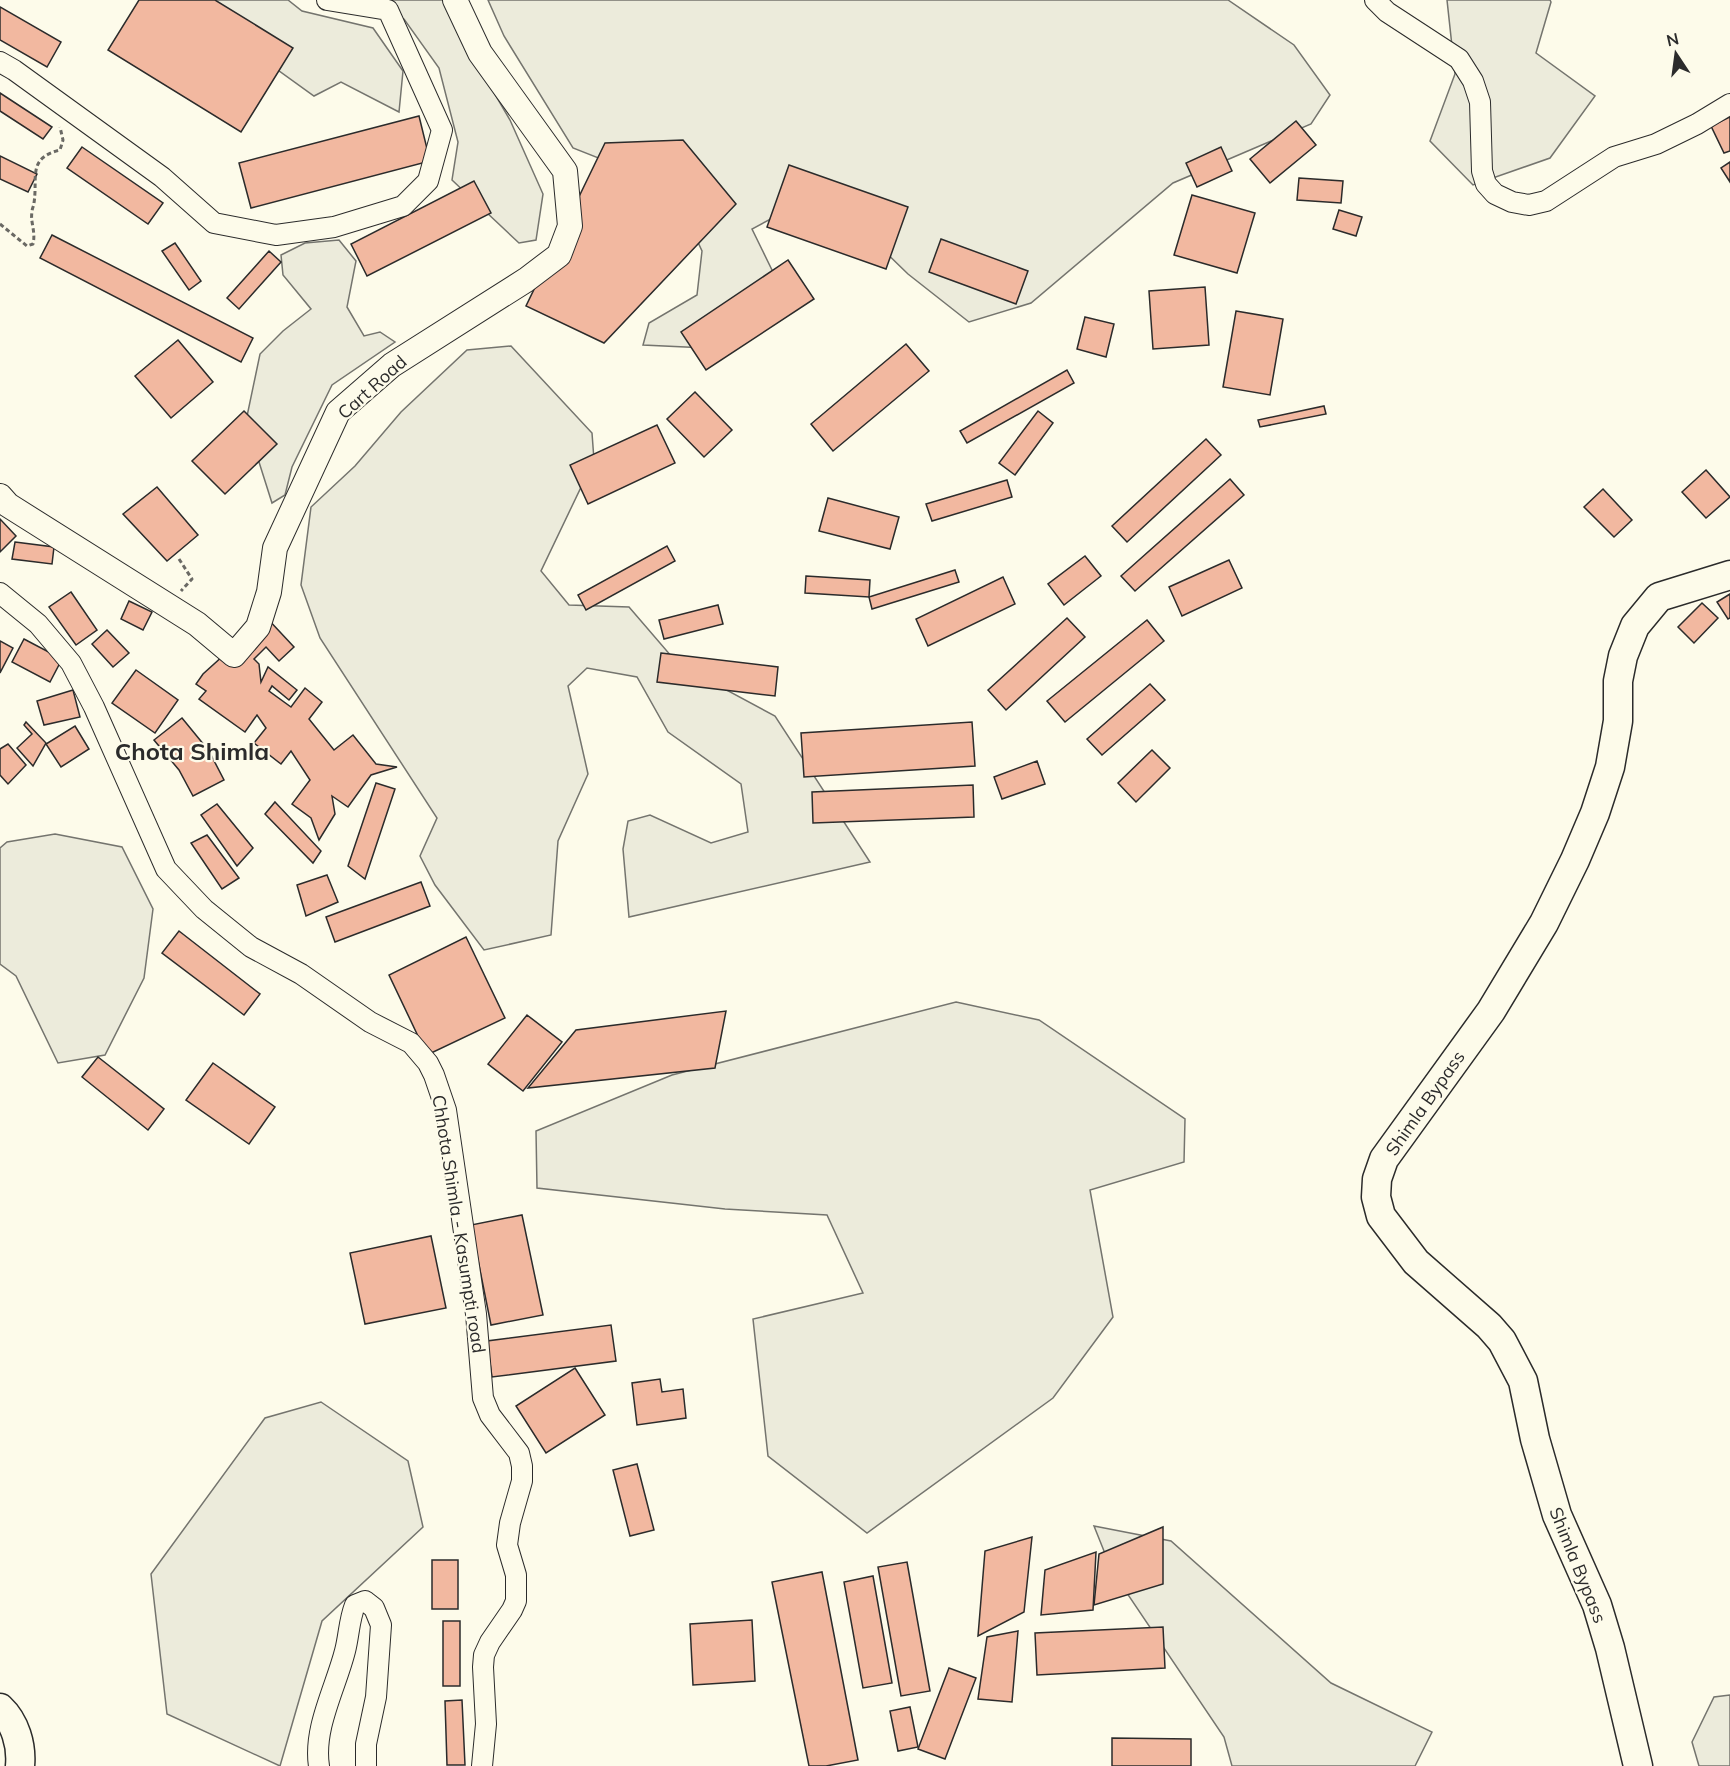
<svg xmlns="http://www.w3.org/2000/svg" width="1730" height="1766" viewBox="0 0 1730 1766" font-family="Mulish,sans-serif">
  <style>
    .green { fill: #ecebdb; stroke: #74746e; stroke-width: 1.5 }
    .building { fill: #f2b8a0; stroke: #2b2b2b; stroke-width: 1.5 }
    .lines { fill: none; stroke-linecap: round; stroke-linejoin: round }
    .minor-casing { stroke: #2b2b2b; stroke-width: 22 }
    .major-casing { stroke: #2b2b2b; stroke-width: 26 }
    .highway-casing { stroke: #2b2b2b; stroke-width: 31 }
    .path { stroke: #6a6964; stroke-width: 3; stroke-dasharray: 4.5 3; stroke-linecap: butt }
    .minor { stroke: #fdfbea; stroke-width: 20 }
    .major { stroke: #fdfbea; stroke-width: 24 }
    .highway { stroke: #fdfbea; stroke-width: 28 }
    .labels { text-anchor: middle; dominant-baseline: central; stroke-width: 4.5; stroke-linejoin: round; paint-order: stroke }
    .street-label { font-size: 18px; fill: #2b2b2b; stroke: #fdfbea }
    .district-label { font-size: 24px; font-weight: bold; fill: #2b2b2b; stroke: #fdfbea }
  </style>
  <rect width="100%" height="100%" fill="#fdfbea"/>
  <g class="green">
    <polygon points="185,0 288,0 302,11 373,28 403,71 399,112 341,82 314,96 225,32"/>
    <polygon points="358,0 443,0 454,24 510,120 543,194 536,240 519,243 452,180 458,142 439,68 404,19"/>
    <polygon points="488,0 1228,0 1294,45 1330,95 1311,124 1173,183 1031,303 969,322 908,274 841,209 793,207 752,229 791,309 728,349 643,345 649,323 697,295 702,251 672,187 573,148 504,36"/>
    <polygon points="1447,0 1550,0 1551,2 1536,53 1595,96 1550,158 1473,185 1430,141 1455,74"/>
    <polygon points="339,240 356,261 347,307 364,336 380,332 395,342 332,385 292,467 285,495 272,503 246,421 260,354 283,331 311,309 283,275 281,255 305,243"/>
    <polygon points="511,346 592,433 594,460 541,571 569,605 629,607 678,664 775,716 870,862 629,917 623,849 628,821 650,815 711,843 748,832 741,784 668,732 637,677 587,668 568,686 588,774 558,841 551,935 484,950 435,885 420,856 437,818 320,638 301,585 311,507 355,466 401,412 467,350"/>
    <polygon points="55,834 122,847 153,909 144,978 105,1055 58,1063 16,976 0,964 0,848 7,842"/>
    <polygon points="956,1002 1039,1020 1185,1119 1184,1162 1090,1190 1113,1317 1053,1398 867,1533 768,1456 753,1319 863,1293 827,1215 725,1209 537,1188 536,1131 672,1075"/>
    <polygon points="321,1402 408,1461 423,1527 322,1621 280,1766 167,1714 151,1574 265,1418"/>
    <polygon points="1094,1526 1171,1541 1331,1683 1432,1732 1415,1766 1232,1766 1224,1737 1112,1571"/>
    <polygon points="1730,1695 1730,1766 1699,1766 1692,1742 1714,1697"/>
  </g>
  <g class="building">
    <polygon points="139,0 215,0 293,48 241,132 108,50"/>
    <polygon points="0,7 61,42 47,67 0,40"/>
    <polygon points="0,93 52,127 43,139 0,111"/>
    <polygon points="419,116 430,161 251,208 239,163"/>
    <polygon points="1730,117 1730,151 1724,153 1711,126"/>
    <polygon points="1296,121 1316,145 1270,183 1250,159"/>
    <polygon points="683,140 736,204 604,343 526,306 605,143"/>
    <polygon points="82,147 163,203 148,224 67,168"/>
    <polygon points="1221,147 1232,171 1197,187 1186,163"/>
    <polygon points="0,156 37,174 28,192 0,179"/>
    <polygon points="1730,162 1730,182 1721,168"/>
    <polygon points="789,165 908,207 886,269 767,227"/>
    <polygon points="1299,178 1343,181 1341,203 1297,200"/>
    <polygon points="474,181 491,213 367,276 351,244"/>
    <polygon points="1192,195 1255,213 1237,273 1174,255"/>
    <polygon points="1339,210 1362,217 1356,236 1333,229"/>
    <polygon points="52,235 253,338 241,362 40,258"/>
    <polygon points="941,239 1028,271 1016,304 929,272"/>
    <polygon points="175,243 201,281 189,290 162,251"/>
    <polygon points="269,251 281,262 239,309 227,298"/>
    <polygon points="788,260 814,299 706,370 681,332"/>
    <polygon points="1205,287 1209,345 1153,349 1149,291"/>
    <polygon points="1236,311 1283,319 1270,395 1223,387"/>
    <polygon points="1085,317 1114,324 1106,357 1077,349"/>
    <polygon points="178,340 213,382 171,418 135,376"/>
    <polygon points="906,344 929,371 833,451 811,424"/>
    <polygon points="1067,370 1074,383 967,443 960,431"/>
    <polygon points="695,392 732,430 704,457 667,419"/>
    <polygon points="1324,406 1326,414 1260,427 1258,420"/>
    <polygon points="244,411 277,444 225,494 192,461"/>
    <polygon points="1038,411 1053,423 1015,475 999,463"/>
    <polygon points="657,425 675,463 588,504 570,465"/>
    <polygon points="1206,439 1221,455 1127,542 1112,526"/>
    <polygon points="1706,470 1730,497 1706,518 1682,492"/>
    <polygon points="1230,479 1244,495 1135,591 1121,576"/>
    <polygon points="1007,480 1012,497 932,521 926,504"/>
    <polygon points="157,487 198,535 167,561 123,514"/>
    <polygon points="1603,489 1632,520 1614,537 1584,507"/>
    <polygon points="828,498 899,517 890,549 819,531"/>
    <polygon points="0,519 16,536 0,552"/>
    <polygon points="15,542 54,547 52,564 12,559"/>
    <polygon points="667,546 675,561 586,610 578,595"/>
    <polygon points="1085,556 1101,576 1064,605 1048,584"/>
    <polygon points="1229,560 1242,588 1182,616 1169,587"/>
    <polygon points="955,570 959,582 872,609 869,597"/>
    <polygon points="806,576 870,580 869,597 805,593"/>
    <polygon points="1003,577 1015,604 928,646 916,619"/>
    <polygon points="71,592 97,630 76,645 49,607"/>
    <polygon points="1730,594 1730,618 1728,619 1717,602"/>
    <polygon points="129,601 152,612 143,630 121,619"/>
    <polygon points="1702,603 1718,618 1694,643 1678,627"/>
    <polygon points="718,605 723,624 664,639 659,620"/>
    <polygon points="266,617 294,647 279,661 266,647 254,659 259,664 261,682 268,667 297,690 289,700 272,686 269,691 291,707 305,688 322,702 309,719 334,750 353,735 376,764 397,767 371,775 348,807 332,796 335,814 319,840 311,818 292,804 310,780 291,751 281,764 254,743 266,728 257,715 245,732 199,699 206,691 196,684 203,674"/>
    <polygon points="1067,618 1085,637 1006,710 988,690"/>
    <polygon points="1147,620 1164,641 1065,722 1047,701"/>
    <polygon points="107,630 129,653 113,667 92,644"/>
    <polygon points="24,639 62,659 50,682 12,662"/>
    <polygon points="0,641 13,648 0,673"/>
    <polygon points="661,653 778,667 775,696 657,682"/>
    <polygon points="136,670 178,700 155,733 112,703"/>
    <polygon points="1150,684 1165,700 1102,755 1087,739"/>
    <polygon points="73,690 80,717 44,725 37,701"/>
    <polygon points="182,718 209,751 224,780 193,796 179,770 154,740"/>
    <polygon points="26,722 46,743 33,766 17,748 32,734 24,725"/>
    <polygon points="972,722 975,766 804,777 801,733"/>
    <polygon points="75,726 89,749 61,767 46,744"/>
    <polygon points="8,744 26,765 8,784 0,775 0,749"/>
    <polygon points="1152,750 1170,768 1136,802 1118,783"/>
    <polygon points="1037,761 1045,784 1002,799 994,777"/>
    <polygon points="376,783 395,789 365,879 348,866"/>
    <polygon points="973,785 974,817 813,823 812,792"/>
    <polygon points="275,802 321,851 313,863 265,814"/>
    <polygon points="217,804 253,848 237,866 201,815"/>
    <polygon points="207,835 239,878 222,889 191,843"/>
    <polygon points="327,875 338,902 306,916 297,885"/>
    <polygon points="421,882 430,906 335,942 326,917"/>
    <polygon points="179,931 260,994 244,1015 162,953"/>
    <polygon points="466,937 505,1018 427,1055 389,975"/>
    <polygon points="726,1011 715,1068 528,1088 576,1030"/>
    <polygon points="527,1015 562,1042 523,1091 488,1064"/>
    <polygon points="98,1057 164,1109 148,1130 82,1077"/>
    <polygon points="213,1063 275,1107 249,1144 186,1100"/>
    <polygon points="522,1215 543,1315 491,1325 471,1225"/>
    <polygon points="431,1236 446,1308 365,1324 350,1253"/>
    <polygon points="611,1325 616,1361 492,1377 487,1341"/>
    <polygon points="575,1368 605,1415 546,1453 516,1406"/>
    <polygon points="660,1379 662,1392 683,1389 686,1418 637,1425 632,1383"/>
    <polygon points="637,1464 654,1530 630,1536 613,1470"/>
    <polygon points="1163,1527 1163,1584 1094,1605 1099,1554"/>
    <polygon points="1032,1537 1024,1612 978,1636 985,1551"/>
    <polygon points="1096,1552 1093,1610 1041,1615 1045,1570"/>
    <rect x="432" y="1560" width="26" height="49"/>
    <polygon points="907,1562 930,1691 901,1696 878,1567"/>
    <polygon points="822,1572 858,1760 826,1766 809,1766 772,1582"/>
    <polygon points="873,1576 892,1683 863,1688 844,1582"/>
    <polygon points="752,1620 755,1681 693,1685 690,1624"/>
    <rect x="443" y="1621" width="17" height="65"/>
    <polygon points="1163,1627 1165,1668 1037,1675 1035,1633"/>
    <polygon points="1018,1631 1012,1702 978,1699 987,1637"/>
    <polygon points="949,1668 976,1678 945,1759 918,1749"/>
    <polygon points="462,1700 465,1765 447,1765 445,1701"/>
    <polygon points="910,1707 918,1747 898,1751 890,1711"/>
    <polygon points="1112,1738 1191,1739 1191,1766 1112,1766"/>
  </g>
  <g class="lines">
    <g class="minor-casing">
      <g id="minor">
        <polyline points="1375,0 1387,12 1459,59 1473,81 1480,102 1482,171 1486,184 1495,194 1512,202 1529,205 1546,201 1614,157 1656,144 1697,124 1730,104"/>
        <polyline points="0,62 14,70 162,177 214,223 276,235 334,227 403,206 428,181 442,130 388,10 327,0"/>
        <polyline points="0,593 38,624 71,663 94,707 166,869 204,909 251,947 301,974 370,1022 411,1043 428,1063 434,1075 446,1110 476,1314 483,1398 490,1415 519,1453 522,1466 522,1481 510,1523 507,1545 516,1575 516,1601 512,1610 490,1642 484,1655 483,1667 486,1724 482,1766"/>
        <path d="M319,1766C313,1728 336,1687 345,1651C349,1636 349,1620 355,1605L365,1601L374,1608L381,1625L376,1697L366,1744V1766"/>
      </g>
    </g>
    <g class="major-casing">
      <polyline id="major" points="0,496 8,505 197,624 234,655 258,627 269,592 275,548 338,412 392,365 526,280 559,255 570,226 565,171 480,53 455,0"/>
    </g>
    <g class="highway-casing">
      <g id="highway">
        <path d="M0,1708C15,1722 22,1745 20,1766"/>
        <polyline points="1638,1766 1610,1648 1597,1605 1557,1515 1535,1439 1523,1381 1502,1341 1489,1326 1416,1262 1381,1216 1376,1197 1377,1179 1384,1159 1491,1011 1544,923 1575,860 1595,813 1610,767 1618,721 1618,681 1623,656 1635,626 1659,597 1730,575"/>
      </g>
    </g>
    <g class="path">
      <path d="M0,224L27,246L33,244C36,231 30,222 32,212C32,208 34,206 34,203C38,177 27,158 60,150L63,140L60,127"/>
      <polyline points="179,559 192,579 181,591"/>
    </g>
    <use href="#minor" class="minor"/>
    <use href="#major" class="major"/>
    <use href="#highway" class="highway"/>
  </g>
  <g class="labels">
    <g class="street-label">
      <text transform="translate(372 387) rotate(-42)">Cart Road</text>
      <text transform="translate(1425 1103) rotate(-55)">Shimla Bypass</text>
      <text transform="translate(459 1224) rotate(81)">Chhota Shimla - Kasumpti road</text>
      <text transform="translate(1578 1565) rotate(68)">Shimla Bypass</text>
    </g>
    <g class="district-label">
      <text x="192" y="751">Chota Shimla</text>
    </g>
  </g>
  <g transform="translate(1676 54) rotate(347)" stroke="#fdfbea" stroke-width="4.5" paint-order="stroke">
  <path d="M0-4.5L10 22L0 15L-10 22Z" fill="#2b2b2b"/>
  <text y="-9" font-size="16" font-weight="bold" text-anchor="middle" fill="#2b2b2b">N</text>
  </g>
</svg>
